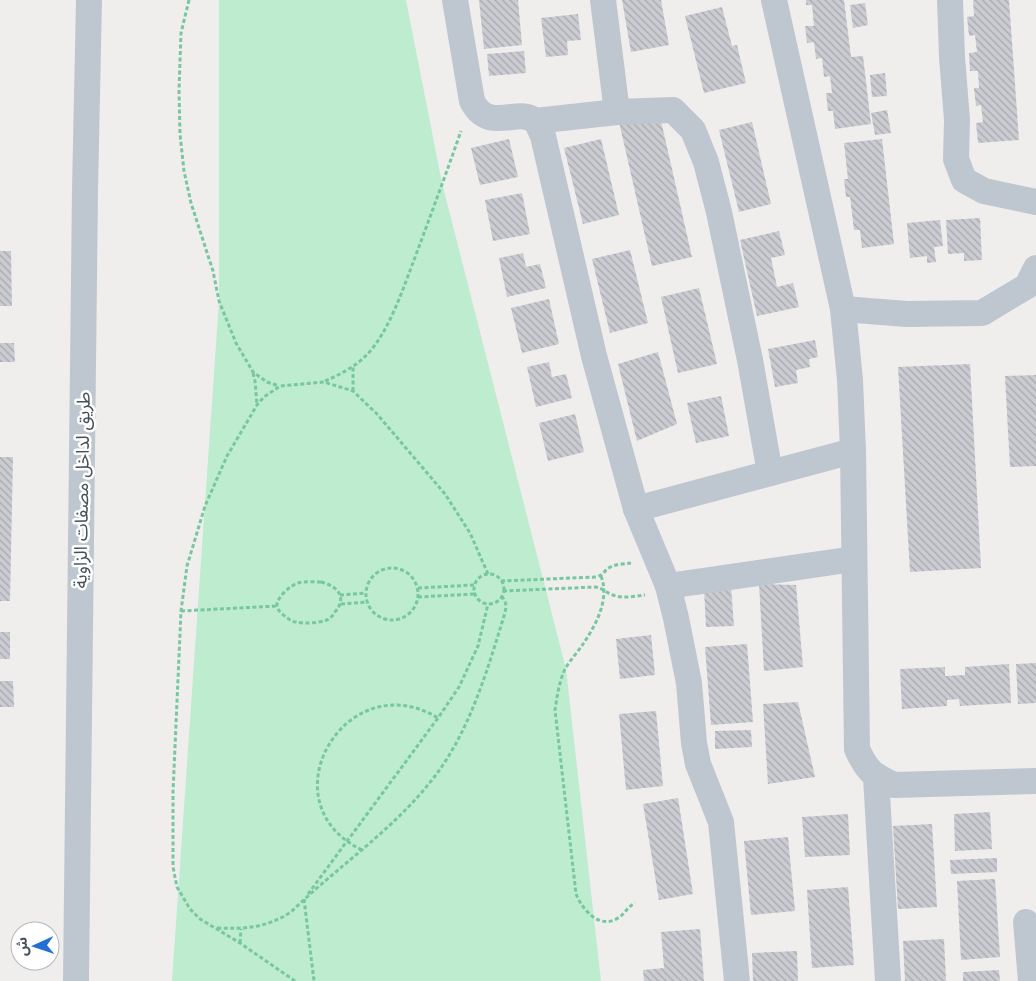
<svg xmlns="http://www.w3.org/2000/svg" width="1036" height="981" viewBox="0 0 1036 981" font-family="Arial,'Noto Sans Arabic',sans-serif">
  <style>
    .green { fill: #bdeccf }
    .building { fill: url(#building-back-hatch) }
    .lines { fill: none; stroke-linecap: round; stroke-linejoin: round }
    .path { stroke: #77c7a0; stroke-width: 3; stroke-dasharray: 4 2.5; stroke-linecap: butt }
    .minor { stroke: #bec7cf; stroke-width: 26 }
    .labels { text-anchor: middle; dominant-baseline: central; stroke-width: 5; stroke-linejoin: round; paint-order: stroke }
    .street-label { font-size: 18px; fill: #465059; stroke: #fff }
  </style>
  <defs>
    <pattern id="building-back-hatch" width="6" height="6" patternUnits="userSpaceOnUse" patternTransform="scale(1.25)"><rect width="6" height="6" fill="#caccd2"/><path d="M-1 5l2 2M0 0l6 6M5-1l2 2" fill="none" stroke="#a6a8ad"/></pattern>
  </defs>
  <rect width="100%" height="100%" fill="#f0eded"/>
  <polygon class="green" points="219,0 406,0 442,183 566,669 601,981 172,981 219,301"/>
  <g class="building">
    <polygon points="479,0 518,0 522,45 484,49"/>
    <polygon points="622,0 661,0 669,45 631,52"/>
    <polygon points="806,0 844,0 851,57 863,56 871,124 835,129 833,111 828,111 826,93 832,93 830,76 824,77 822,58 816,59 814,42 807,43 805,26 814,26 812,5 806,5"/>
    <polygon points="973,0 1009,0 1019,140 978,143 976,123 983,122 981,105 976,106 974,88 979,88 978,71 970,71 969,53 977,52 975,35 969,36 967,17 974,16"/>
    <polygon points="865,3 868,25 853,28 850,5"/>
    <polygon points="722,7 732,46 737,45 746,83 704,93 685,16"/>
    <polygon points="578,14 581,40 567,41 568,55 546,57 541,18"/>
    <polygon points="524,51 526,73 489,76 487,54"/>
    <polygon points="885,73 887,96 872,97 870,75"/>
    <polygon points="887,110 891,133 875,135 871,113"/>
    <polygon points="659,112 692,257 652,266 619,122"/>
    <polygon points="752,122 771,204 739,212 719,130"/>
    <polygon points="509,139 518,177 480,185 471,148"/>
    <polygon points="601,139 619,215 583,224 564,148"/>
    <polygon points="882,139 894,244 862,248 860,230 854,230 850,197 846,197 844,179 848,179 844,143"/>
    <polygon points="522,193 530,234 493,241 485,200"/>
    <polygon points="980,218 982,260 964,261 964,253 948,254 946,220"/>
    <polygon points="940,220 943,246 934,247 936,262 927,263 927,256 910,258 907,223"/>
    <polygon points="779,231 785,255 771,258 777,287 793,283 799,307 757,316 740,240"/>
    <polygon points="630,250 648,323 610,333 592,259"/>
    <polygon points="0,251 11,251 12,306 0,306"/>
    <polygon points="523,253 526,267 540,264 546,288 507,297 499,258"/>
    <polygon points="699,288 717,364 678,373 661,297"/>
    <polygon points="549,299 559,344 522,353 511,308"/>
    <polygon points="815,340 818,357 809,359 810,367 796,370 798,383 775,387 768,349"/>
    <polygon points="0,343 14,343 15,362 0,362"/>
    <polygon points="658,352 677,424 637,441 618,364"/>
    <polygon points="549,362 552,377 566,374 572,398 536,407 527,367"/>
    <polygon points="970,364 981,568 910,572 898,367"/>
    <polygon points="1036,375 1036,466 1010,467 1005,376"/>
    <polygon points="721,396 729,436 696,443 687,403"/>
    <polygon points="575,414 584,452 548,461 539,423"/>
    <polygon points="0,457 13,457 10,601 0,601"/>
    <polygon points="759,584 796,585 803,667 764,671"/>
    <polygon points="731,587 734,626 706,627 704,589"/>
    <rect x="0" y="632" width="10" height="27"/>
    <polygon points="651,635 655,675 620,679 616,639"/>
    <polygon points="747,644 753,722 711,725 705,647"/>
    <polygon points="1036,663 1036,703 1018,704 1016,664"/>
    <polygon points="1009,664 1011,703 960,706 959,699 947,700 947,706 902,709 900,669 945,667 945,676 965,675 965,667"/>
    <polygon points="0,681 13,681 14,707 0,707"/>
    <polygon points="798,702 815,777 768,784 763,704"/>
    <polygon points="656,711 663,786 626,790 619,714"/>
    <polygon points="751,730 752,747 715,749 715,731"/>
    <polygon points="678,798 693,894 659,900 643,804"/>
    <polygon points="990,812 992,849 955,851 954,814"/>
    <polygon points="848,814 850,855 805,857 802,817"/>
    <polygon points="932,824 937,907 898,909 893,826"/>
    <polygon points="788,837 795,911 751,915 744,841"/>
    <polygon points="997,858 997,872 951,874 950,860"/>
    <polygon points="995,879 1000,957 961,960 957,881"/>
    <polygon points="848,887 854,965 812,968 807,890"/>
    <polygon points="700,929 704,981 644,981 643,970 664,968 661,932"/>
    <polygon points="944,939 946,981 905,981 903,941"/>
    <polygon points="797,951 798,981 753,981 752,953"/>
    <polygon points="999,970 1000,981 963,981 963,972"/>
  </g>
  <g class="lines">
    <g class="path">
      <polyline points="189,0 181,33 179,91 180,134 184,171 191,203 213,271 219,301 236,343 253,372 267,382 279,386"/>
      <polyline points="253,373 255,381 257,405"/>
      <path d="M325,381C343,373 359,365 372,349C391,325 403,289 414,260C430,217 446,174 461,131"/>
      <polyline points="353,391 353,367"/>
      <circle cx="392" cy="594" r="26"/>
      <circle cx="489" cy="589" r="15"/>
      <path d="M601,576C610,599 596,625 583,644C578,652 570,660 565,669C559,682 557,697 555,710L576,894C582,909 599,930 618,918C625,914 627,907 635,903"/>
      <path d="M501,581L596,577C602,575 603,574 606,570C612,564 623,564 631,563"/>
      <path d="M321,582C337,586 348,597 335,612C333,615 331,618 327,620C319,623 304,624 296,622C292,622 289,619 286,617C282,614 277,610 277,605C277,597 291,585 298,583C305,581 314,582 321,582Z"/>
      <polyline points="418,588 474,585"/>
      <path d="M503,591L595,587C603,588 606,593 613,595C623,599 635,596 645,595"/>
      <polyline points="340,595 366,593"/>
      <polyline points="418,597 475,594"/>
      <polyline points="341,604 367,602"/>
      <polyline points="181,611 277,606"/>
      <path d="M362,850C263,802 347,662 438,718"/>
      <polyline points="308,894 438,718 459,687 478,646 488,604"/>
      <polyline points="304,899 314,981"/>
      <path d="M217,928C246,929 266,928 291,912C338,866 395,829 435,776C470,730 487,671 504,616C506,609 508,602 501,596"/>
      <polyline points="240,943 241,929"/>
      <polyline points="295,981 240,943 200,919 190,909 177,887 173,867 173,792 181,611 187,566 205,506 227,456 257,405 264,397 280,386 324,382 353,391 377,414 445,494 470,533 488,574"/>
    </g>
    <g class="minor">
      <path d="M455,0L472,101C489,135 520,105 536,122C539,126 541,132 543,136L594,356L636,509L668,586L676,618L689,683L694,743L698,764L721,822L737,981"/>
      <polyline points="603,0 617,112"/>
      <path d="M774,0L843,309L850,380L853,451L857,749C867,771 872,775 894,785L1036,781"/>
      <polyline points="950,0 952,57 957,120 956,159 964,180 984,191 1036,202"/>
      <polyline points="535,121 617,112 673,110 693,130 706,162 719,212 750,360 770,473"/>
      <polyline points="843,309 907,314 982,313 1027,286 1036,268"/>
      <polyline points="636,509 853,451"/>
      <polyline points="668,586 854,559"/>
      <polyline points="876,777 888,981"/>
      <polyline points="1026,922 1031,981"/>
      <polyline points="76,981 85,190 89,0"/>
    </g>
  </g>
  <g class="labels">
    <g class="street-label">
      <text transform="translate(82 490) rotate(-89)">طريق لداخل مصفات الزاوية</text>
    </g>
  </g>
  <g transform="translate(35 946) rotate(267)"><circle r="24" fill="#ffffff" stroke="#b5b9bd"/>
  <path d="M0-4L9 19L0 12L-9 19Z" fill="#236fd4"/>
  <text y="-8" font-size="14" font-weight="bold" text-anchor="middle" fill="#465059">ش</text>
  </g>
</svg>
